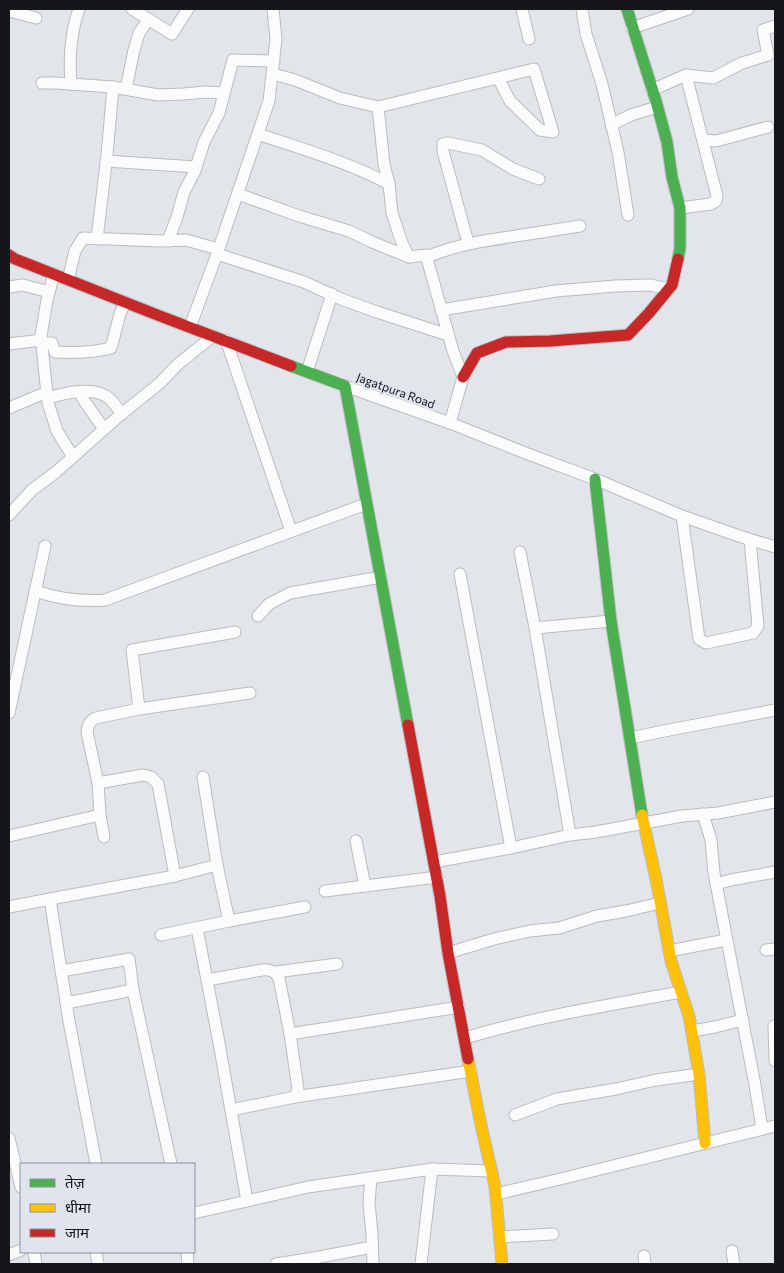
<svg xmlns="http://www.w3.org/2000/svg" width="784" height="1273" viewBox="0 0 784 1273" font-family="Commissioner,'Noto Sans Devanagari',sans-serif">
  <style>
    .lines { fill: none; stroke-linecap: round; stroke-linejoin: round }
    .street-casing { stroke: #babcc0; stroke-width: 13 }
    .fast-casing { stroke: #babcc0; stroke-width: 13 }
    .slow-casing { stroke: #babcc0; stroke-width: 13 }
    .jam-casing { stroke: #babcc0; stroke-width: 13 }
    .street { stroke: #fbfbfc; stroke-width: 11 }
    .fast { stroke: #4caf50; stroke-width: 11 }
    .slow { stroke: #ffc107; stroke-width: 11 }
    .jam { stroke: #c62828; stroke-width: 11 }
    .labels { text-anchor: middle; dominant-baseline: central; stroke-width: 5; stroke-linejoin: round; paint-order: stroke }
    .street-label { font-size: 12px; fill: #15161a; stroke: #dfe4ee }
  </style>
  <rect width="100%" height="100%" fill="#e2e5ea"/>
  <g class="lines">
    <g class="street-casing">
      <g id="street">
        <polyline points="132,9 172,34 188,9"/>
        <polyline points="522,9 529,39"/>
        <polyline points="582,9 586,34 602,84 618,152 628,215"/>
        <polyline points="9,11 36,18"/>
        <polyline points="632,28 688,9"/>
        <polyline points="273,74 295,80 340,98 378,107 384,164 389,184 392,213 402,243 409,257 426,255 453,351 463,377 450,423"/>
        <polyline points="42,83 56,83 113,87"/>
        <path d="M71,84C69,58 70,34 79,9"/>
        <polyline points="126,89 134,50 139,33 149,19"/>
        <polyline points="652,90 686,75 713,78 742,63 768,55 763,30 775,26"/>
        <polyline points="378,107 534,69 553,132 540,130 510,101 498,78"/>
        <polyline points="611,125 631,115 657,107"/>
        <path d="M258,134C302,149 348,162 389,184"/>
        <polyline points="703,140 716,141 768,127"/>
        <polyline points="106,161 196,167"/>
        <polyline points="238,194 299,216 349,231 372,242 409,257"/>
        <polyline points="680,208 711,204 716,201 717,196 686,75"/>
        <polyline points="97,239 107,155 113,87 158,95 183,94 206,92 224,93"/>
        <polyline points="168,241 177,217 184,192 195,171 204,142 219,113 233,60 274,61"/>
        <polyline points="468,243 443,151 443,144 448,143 482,150 513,169 539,179"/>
        <polyline points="217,254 304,282 341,299 377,312 448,335"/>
        <path d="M427,257C458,244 489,240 522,235C541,232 561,229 580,226"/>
        <polyline points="54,274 47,300 41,336 45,375 48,403 57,431 73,457"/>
        <polyline points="68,280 75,251 83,238 161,241 186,240 218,249"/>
        <polyline points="9,287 23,285 49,292"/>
        <polyline points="441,310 556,291 615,286 650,285 669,289"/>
        <polyline points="190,327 217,254 269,101 276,39 273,9"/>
        <polyline points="226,340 291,531"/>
        <path d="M42,343H52L55,352C74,353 92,353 111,348L120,314L125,302"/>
        <polyline points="9,344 42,340"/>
        <polyline points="307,372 332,294"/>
        <polyline points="345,386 450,423 528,454 595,479 682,516 739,536 775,547"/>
        <polyline points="79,392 85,402 104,429"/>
        <path d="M48,398C65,393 89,387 106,396C112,399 117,408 122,414"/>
        <polyline points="9,408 47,392"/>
        <polyline points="9,515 32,490 56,472 119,416 160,383 177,365 213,336"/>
        <polyline points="682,516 699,639 706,643 753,633 758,626 750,540"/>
        <polyline points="520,552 535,628 570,835 596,832 682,816 718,813 775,802"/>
        <polyline points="460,574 511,848"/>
        <path d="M35,591C59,599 80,602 105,600L366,504"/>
        <polyline points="258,616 269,604 290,593 381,577"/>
        <polyline points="535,628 611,621"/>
        <polyline points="139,709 132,650 235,632"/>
        <polyline points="9,713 45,546"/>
        <polyline points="630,738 674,729 775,710"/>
        <polyline points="98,783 143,775 151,777 158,784 175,876"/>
        <polyline points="703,814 711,840 714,873 755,1085 762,1129"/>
        <polyline points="100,815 104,837"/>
        <path d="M9,836L100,815L98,783L87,732C88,725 89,721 96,718L139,709L250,693"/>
        <polyline points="356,841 365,886"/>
        <polyline points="434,862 511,848 570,835"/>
        <polyline points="716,884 731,880 775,872"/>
        <polyline points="325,891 437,877"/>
        <polyline points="50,899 175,876 217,865 203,777"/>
        <polyline points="9,907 50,899 69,1021 96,1164"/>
        <polyline points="229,921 305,907"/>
        <polyline points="197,928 219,1043 247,1201 308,1187 432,1169 491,1171"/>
        <polyline points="161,935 229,921 217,865"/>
        <polyline points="766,950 775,949"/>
        <polyline points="669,951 726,940"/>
        <polyline points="448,953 494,939 530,931 559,928 597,916 626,911 660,903"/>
        <polyline points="61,971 129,959 133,990 171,1164"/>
        <polyline points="276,972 337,964"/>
        <path d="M207,980L262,970C270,969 275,971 279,978L290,1034L298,1089L295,1097L231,1110"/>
        <polyline points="66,1003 133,990"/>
        <polyline points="775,1026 774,1026 775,1061"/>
        <polyline points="692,1031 715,1027 743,1020"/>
        <polyline points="290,1034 459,1007"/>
        <path d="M465,1038C535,1017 609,1005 681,992"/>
        <polyline points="295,1097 471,1071"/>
        <polyline points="515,1115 557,1099 616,1089 656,1080 699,1074"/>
        <polyline points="9,1138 21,1187"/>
        <polyline points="371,1178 369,1203 372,1234 373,1264"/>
        <polyline points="496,1194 552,1181 775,1126"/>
        <polyline points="194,1213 247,1201"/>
        <polyline points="500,1237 553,1234"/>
        <polyline points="732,1251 734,1264"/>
        <polyline points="34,1252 36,1264"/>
        <polyline points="96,1252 98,1264"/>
        <polyline points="187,1252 188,1264"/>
        <polyline points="9,1255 21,1250"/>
        <polyline points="644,1256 645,1264"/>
        <polyline points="276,1264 314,1258 372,1247"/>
        <polyline points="421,1264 432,1169"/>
      </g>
    </g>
    <g class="fast-casing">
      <g id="fast">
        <polyline points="627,9 656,101 667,142 672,177 680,208 680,248 678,259"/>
        <polyline points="291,366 345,386 408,725"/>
        <polyline points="595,479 611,621 642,815"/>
      </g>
    </g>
    <g class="slow-casing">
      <g id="slow">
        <polyline points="642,815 656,879 671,961 689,1016 699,1074 705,1143"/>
        <polyline points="468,1059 481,1125 495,1186 502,1264"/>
      </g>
    </g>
    <g class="jam-casing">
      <g id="jam">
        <polyline points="9,255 15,259 160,316 291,366"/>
        <polyline points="463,377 477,353 506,342 550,341 628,335 649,313 672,285 678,259"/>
        <polyline points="408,725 440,896 448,953 468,1059"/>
      </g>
    </g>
    <use href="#street" class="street"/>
    <use href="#fast" class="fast"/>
    <use href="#slow" class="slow"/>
    <use href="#jam" class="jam"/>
  </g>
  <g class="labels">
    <g class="street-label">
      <text transform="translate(396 390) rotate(20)">Jagatpura Road</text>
    </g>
  </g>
  <rect width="784" height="1273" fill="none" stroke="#15161a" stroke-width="20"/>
  <rect x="20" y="1163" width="175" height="90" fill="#dfe4ee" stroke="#8e9299"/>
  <rect x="30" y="1179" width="25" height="8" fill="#4caf50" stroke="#8e9299"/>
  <text x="65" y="1188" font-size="15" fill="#15161a">तेज़</text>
  <rect x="30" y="1204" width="25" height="8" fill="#ffc107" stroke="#8e9299"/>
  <text x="65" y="1213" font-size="15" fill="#15161a">धीमा</text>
  <rect x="30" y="1229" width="25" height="8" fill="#c62828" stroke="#8e9299"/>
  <text x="65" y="1238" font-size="15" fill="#15161a">जाम</text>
</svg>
